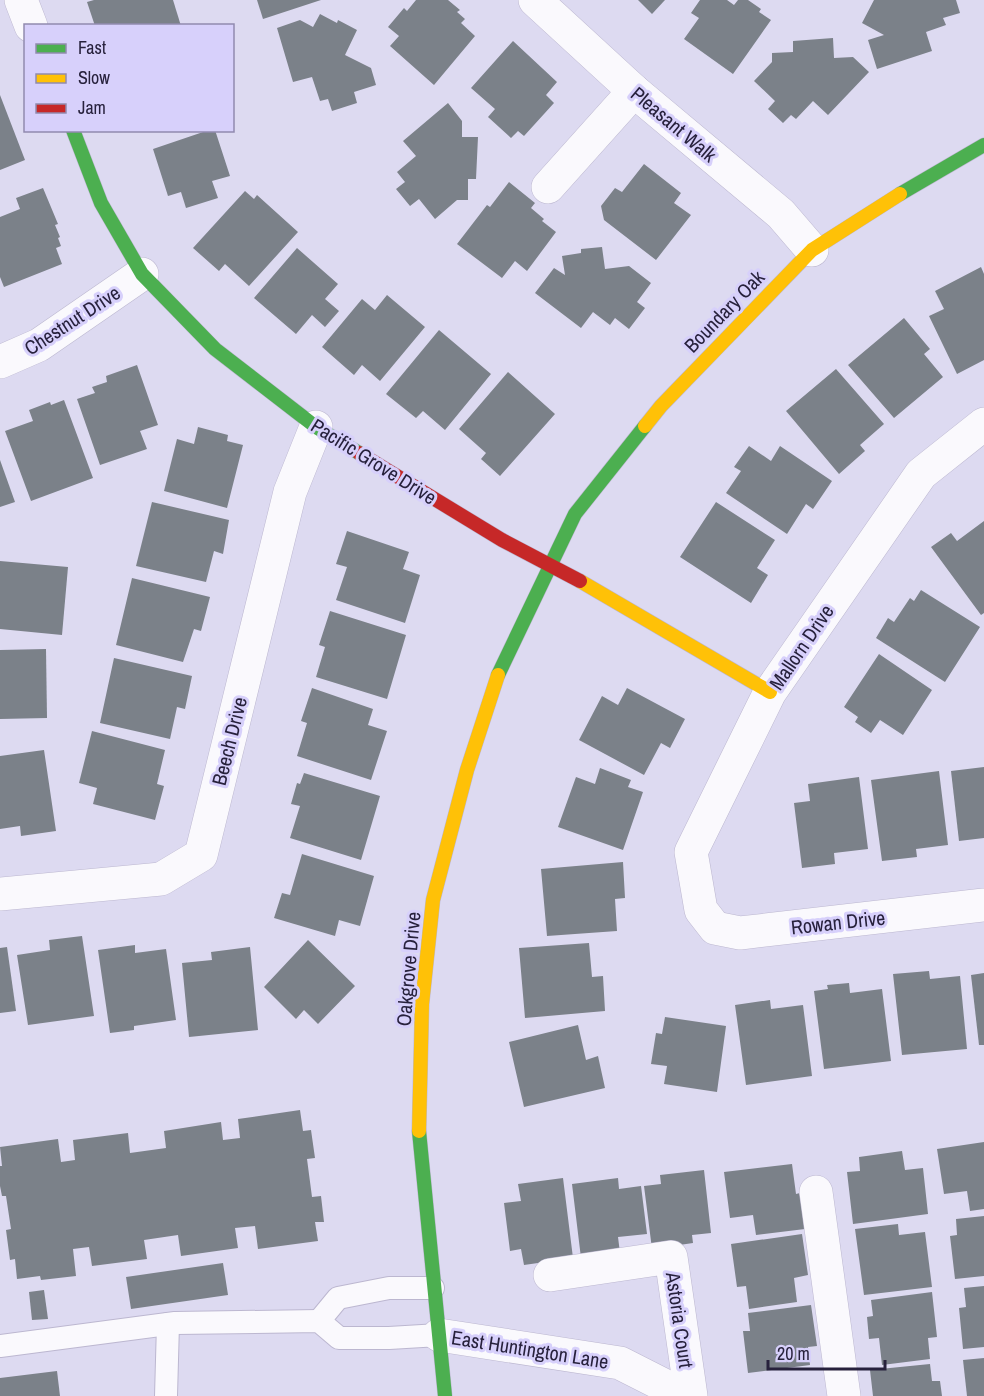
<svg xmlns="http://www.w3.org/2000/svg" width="984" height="1396" viewBox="0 0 984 1396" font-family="'Archivo Narrow',sans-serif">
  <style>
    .building { fill: #7b8189 }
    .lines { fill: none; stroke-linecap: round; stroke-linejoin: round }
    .lane-casing { stroke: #bcb7d0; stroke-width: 24 }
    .street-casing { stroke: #bcb7d0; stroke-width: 34 }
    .fast-casing { stroke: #bcb7d0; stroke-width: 15 }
    .slow-casing { stroke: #bcb7d0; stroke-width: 15 }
    .jam-casing { stroke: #bcb7d0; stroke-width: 15 }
    .lane { stroke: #faf9fd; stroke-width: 22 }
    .street { stroke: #faf9fd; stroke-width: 33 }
    .fast { stroke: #4caf50; stroke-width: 14 }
    .slow { stroke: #ffc107; stroke-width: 14 }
    .jam { stroke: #c62828; stroke-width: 14 }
    .labels { text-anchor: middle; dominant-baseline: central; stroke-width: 6; stroke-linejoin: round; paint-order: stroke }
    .street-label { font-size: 20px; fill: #27213c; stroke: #d7d0fb }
  </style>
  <rect width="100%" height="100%" fill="#dddaf1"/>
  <g class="building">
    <polygon points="94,0 173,0 181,26 95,26 87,2"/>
    <polygon points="257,0 321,0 263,19"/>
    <polygon points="416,0 448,0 460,10 457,12 465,19 461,23 475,36 434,85 390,46 399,36 388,27 404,8 407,11"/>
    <polygon points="638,0 665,0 652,14"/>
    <polygon points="700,0 727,0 734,5 738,0 748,0 761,9 759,12 771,20 733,74 684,39 699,18 691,13"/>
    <polygon points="874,0 956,0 960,13 943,18 946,25 926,32 932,51 877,69 868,40 884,35 862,23"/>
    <polygon points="320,14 337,23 338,20 357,30 345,55 371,68 376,85 354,92 357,103 332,111 328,99 320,101 312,77 293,82 277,28 300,20 313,27"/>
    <polygon points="833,38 834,58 853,57 869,72 828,115 813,101 796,119 791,115 783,123 768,109 775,101 754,81 772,62 772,53 793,52 793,41"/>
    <polygon points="513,41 557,82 546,95 554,103 524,136 518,131 511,138 488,117 495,109 471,88"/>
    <polygon points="0,95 25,160 0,170"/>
    <polygon points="448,103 462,121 462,137 478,137 476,179 468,179 468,200 457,200 435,219 419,199 410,206 396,189 405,182 397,172 416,156 403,141"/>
    <polygon points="209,130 215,130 230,176 212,181 218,198 186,208 181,192 168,196 153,149"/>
    <polygon points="644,164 681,193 674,203 691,215 656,260 604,220 601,206 615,188 622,192"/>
    <polygon points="509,182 535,203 531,208 544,219 542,221 556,232 527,271 515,261 502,278 457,244 487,205 490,207"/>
    <polygon points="43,188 58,224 55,225 60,237 58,238 61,246 56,248 62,264 4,287 0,277 0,217 20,209 16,198"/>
    <polygon points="245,191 254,199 257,195 298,232 249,286 225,264 219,271 193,248"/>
    <polygon points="602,247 605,269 629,266 651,283 637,302 645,308 629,329 615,318 610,325 593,312 581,328 535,293 554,268 565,275 562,256 581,253 581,249"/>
    <polygon points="297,248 338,284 325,299 339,311 325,327 312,315 296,334 254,298"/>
    <polygon points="981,267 984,274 984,360 957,374 929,316 944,309 935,291"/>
    <polygon points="387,295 425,327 380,381 362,365 354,375 322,347 362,299 375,310"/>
    <polygon points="904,318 930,349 924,354 943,377 894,418 848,365"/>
    <polygon points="439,330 491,374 445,430 423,411 416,418 386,394"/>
    <polygon points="137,365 158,425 140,431 147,449 100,465 77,399 95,393 92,387 107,382 106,376"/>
    <polygon points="836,369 884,424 860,445 865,451 839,474 786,411"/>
    <polygon points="508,372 555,414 500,476 481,459 486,453 459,429"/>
    <polygon points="64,400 93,478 31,501 5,431 33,421 29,410 50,402 51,405"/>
    <polygon points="198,427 228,435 227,441 243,445 227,508 164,491 177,439 194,444"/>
    <polygon points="749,446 771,461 780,446 832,481 813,509 806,504 787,534 726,493 741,471 734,467"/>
    <polygon points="0,460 15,502 0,507"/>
    <polygon points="152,502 229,520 223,554 214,551 206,582 136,566"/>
    <polygon points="716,502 775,540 757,568 768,575 751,603 680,557"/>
    <polygon points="984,521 984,613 981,615 931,547 951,533 957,541"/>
    <polygon points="347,531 409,552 403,569 420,575 405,623 336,600 347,567 336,564"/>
    <polygon points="0,561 68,567 62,635 0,629"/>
    <polygon points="132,578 210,597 201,631 194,629 183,662 116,645"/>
    <polygon points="921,590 980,627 945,682 876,638 888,618 894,622 910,598 914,601"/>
    <polygon points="330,611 406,635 387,699 316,677 325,647 319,645"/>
    <polygon points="46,649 47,718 0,719 0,650"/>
    <polygon points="879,654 932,690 903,735 880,720 871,733 855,722 858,717 844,707"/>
    <polygon points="114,658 192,676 185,709 177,707 170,739 100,723"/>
    <polygon points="312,688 373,709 368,725 387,731 371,780 297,756 307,723 301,721"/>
    <polygon points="627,688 685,719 670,748 661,743 644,775 579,740 602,696 618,705"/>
    <polygon points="92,731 165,750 157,784 164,786 155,820 93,804 97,788 79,783"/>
    <polygon points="44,750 56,831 21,836 20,826 0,829 0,756"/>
    <polygon points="984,767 984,838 959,841 951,771"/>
    <polygon points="600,768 631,780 628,787 643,792 623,850 558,827 576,777 595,784"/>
    <polygon points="939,771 948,845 916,849 917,857 882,861 871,780"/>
    <polygon points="304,773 380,796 361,860 290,838 300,806 291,804 297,783 300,784"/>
    <polygon points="859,777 868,849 834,853 835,864 802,868 794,803 810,801 808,784"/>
    <polygon points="302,854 374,876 360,926 339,920 335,936 274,918 282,893 290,895"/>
    <polygon points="623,862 625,898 615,899 617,931 547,936 541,869"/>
    <polygon points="82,936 94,1016 28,1025 17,955 50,950 49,940"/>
    <polygon points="308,940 355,986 318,1024 304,1010 296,1019 264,987"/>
    <polygon points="589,943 592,977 603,976 605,1011 525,1018 519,948"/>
    <polygon points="135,945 135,953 166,949 176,1020 134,1026 134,1030 110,1033 98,950"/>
    <polygon points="7,947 16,1011 0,1013 0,948"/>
    <polygon points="250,947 258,1030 189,1037 182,963 212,960 211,952"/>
    <polygon points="929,971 930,979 960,976 967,1049 902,1055 893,974"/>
    <polygon points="984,973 984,1045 979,1045 971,975"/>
    <polygon points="849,983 850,993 882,989 891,1061 824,1069 814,991 828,989 827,985"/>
    <polygon points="770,1000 771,1009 803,1005 812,1076 746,1085 735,1005"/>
    <polygon points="665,1017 726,1026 717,1092 664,1084 667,1066 651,1064 656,1033 662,1034"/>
    <polygon points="578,1025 586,1060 598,1056 605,1088 524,1107 509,1042"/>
    <polygon points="300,1110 303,1131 311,1130 315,1158 307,1159 312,1197 321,1196 324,1222 315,1222 318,1241 258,1249 255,1226 235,1228 238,1248 181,1256 178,1235 144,1240 147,1259 92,1266 89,1247 73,1249 76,1276 41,1280 40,1276 17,1279 15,1259 10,1260 6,1230 11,1229 6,1196 2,1196 0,1186 0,1166 2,1166 0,1147 58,1139 61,1162 75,1160 73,1140 128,1133 130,1153 166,1148 164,1131 221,1122 223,1140 240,1138 238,1119"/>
    <polygon points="984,1142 984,1209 970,1211 967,1191 944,1194 937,1149"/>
    <polygon points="902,1151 905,1170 923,1168 928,1214 853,1224 847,1172 860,1171 859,1157"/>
    <polygon points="792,1164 796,1194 800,1193 805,1229 756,1235 753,1215 730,1218 724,1172"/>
    <polygon points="704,1170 711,1233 692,1235 693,1243 652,1249 644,1186 661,1184 660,1175"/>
    <polygon points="563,1178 573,1258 524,1265 521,1249 510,1251 504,1203 521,1201 518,1184"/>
    <polygon points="618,1178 619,1189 641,1186 647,1234 618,1237 620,1253 581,1258 572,1184"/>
    <polygon points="984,1216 984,1276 955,1279 950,1236 957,1235 956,1219"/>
    <polygon points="898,1224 899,1235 925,1232 932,1287 864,1295 855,1229"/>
    <polygon points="802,1234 808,1275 794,1278 797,1302 749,1309 746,1286 737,1287 731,1244"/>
    <polygon points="223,1263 228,1295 131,1309 126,1277"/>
    <polygon points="984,1286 984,1347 963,1349 959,1308 966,1307 964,1288"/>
    <polygon points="44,1290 48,1319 32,1320 29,1292"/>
    <polygon points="932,1292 937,1337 928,1338 930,1359 882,1365 879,1338 869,1339 867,1317 873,1316 871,1300"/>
    <polygon points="811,1305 817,1346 808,1347 810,1365 748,1373 743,1331 750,1331 748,1313"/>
    <polygon points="984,1358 984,1396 967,1396 963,1360"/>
    <polygon points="930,1364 932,1381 940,1381 942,1396 873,1396 870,1370"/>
    <polygon points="57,1371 60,1396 0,1396 0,1378"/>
  </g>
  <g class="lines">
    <g class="lane-casing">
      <g id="lane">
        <polyline points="319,1321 338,1298 389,1288 433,1288"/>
        <polyline points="0,1346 175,1323 319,1321 339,1338 389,1338 439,1335"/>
        <polyline points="166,1396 168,1324"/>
      </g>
    </g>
    <g class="street-casing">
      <g id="street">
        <polyline points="21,0 31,26"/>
        <polyline points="535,0 634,91 781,214 812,250"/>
        <polyline points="548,187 634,91"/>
        <polyline points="0,362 39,345 142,274"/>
        <polyline points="984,424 921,474 770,692 691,852 701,910 715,928 740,933 984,905"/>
        <polyline points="0,894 161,879 201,855 290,492 316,427"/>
        <polyline points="816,1192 844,1396"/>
        <polyline points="550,1275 671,1257 691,1396"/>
        <polyline points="439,1335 620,1363 685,1396"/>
      </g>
    </g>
    <g class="fast-casing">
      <g id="fast">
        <polyline points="73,130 101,203 142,274 215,349 316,427 359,453"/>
        <polyline points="900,194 984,145"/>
        <polyline points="498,675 575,514 645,426"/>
        <polyline points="419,1131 445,1396"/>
      </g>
    </g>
    <g class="slow-casing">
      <g id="slow">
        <polyline points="645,426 661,406 812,250 900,194"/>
        <polyline points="580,581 770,692"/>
        <polyline points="419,1131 422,1004 433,900 467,770 498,675"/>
      </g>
    </g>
    <g class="jam-casing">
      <polyline id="jam" points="359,453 502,540 580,581"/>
    </g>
    <use href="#lane" class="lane"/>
    <use href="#street" class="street"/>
    <use href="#fast" class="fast"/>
    <use href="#slow" class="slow"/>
    <use href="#jam" class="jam"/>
  </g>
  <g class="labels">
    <g class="street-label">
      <text transform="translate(674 124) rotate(40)">Pleasant Walk</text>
      <text transform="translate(724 311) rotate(-46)">Boundary Oak</text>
      <text transform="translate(72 320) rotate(-33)">Chestnut Drive</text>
      <text transform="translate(374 461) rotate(32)">Pacific Grove Drive</text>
      <text transform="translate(801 647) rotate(-56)">Mallorn Drive</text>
      <text transform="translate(229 741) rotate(-76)">Beech Drive</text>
      <text transform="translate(838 922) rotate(-6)">Rowan Drive</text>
      <text transform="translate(408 969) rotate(-85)">Oakgrove Drive</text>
      <text transform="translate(680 1320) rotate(82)">Astoria Court</text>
      <text transform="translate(530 1349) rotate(9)">East Huntington Lane</text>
    </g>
  </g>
  <rect x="24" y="24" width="210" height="108" fill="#d7d0fb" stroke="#918aaf" stroke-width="1.5"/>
  <rect x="36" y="44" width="30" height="9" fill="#4caf50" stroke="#918aaf" stroke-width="1.5"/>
  <text x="78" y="54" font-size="18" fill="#27213c">Fast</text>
  <rect x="36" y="74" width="30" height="9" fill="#ffc107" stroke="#918aaf" stroke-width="1.5"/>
  <text x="78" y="84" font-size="18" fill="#27213c">Slow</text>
  <rect x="36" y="104" width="30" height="9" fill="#c62828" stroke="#918aaf" stroke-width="1.5"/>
  <text x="78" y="114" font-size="18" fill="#27213c">Jam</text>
  <path d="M768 1360v9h117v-9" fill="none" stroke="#27213c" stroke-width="3"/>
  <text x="777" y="1360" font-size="18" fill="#27213c" stroke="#d7d0fb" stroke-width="4.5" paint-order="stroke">20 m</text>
</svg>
